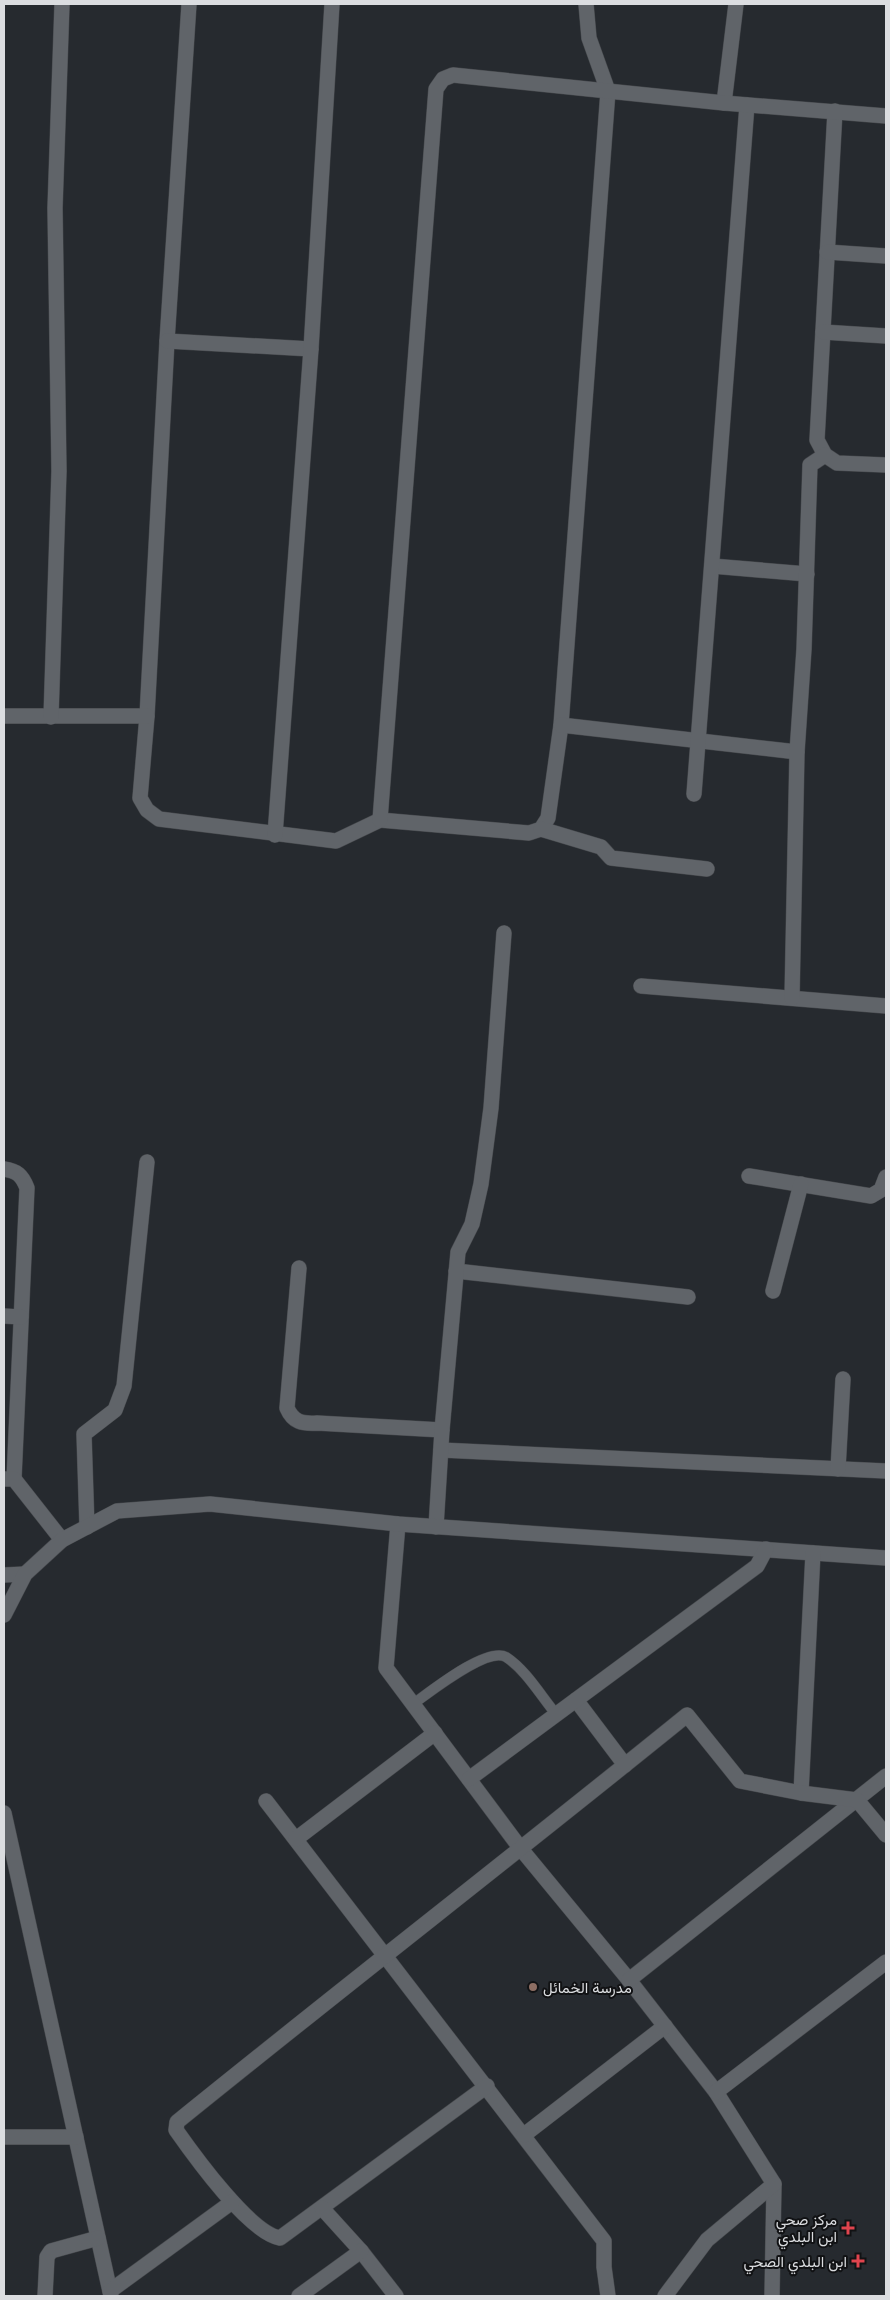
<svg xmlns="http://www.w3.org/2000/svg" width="890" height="2300" viewBox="0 0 890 2300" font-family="Montserrat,Vazirmatn,sans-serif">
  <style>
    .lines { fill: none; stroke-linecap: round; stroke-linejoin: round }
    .lane-casing { stroke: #44474b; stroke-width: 11 }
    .street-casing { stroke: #44474b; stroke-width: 16 }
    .lane { stroke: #606469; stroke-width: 10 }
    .street { stroke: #606469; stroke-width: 15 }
    .education-dot { fill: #8d6e63; stroke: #111214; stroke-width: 2 }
    .health-dot { fill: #e0444e; stroke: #111214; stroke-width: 2 }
    .labels { text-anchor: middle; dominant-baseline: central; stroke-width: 4; stroke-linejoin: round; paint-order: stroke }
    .poi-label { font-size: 15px; fill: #dbdde0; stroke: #111214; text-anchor: end }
  </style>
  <rect width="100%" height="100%" fill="#262a2f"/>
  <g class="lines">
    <g class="lane-casing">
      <path id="lane" d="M413,1704C430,1692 487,1646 506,1657C526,1670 541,1696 556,1714"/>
    </g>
    <g class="street-casing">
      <g id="street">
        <polyline points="189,4 167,341 147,716 140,798 147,810 159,819 336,841 380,820 529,833 541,829 548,818 561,725 608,91 589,38 586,4"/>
        <polyline points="724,103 736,4"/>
        <polyline points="835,111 817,440 825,455 837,463 886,465"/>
        <polyline points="827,252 886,256"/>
        <polyline points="823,332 886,336"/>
        <polyline points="167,341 311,349"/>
        <polyline points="712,566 807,574"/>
        <polyline points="4,716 147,716"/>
        <polyline points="51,717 59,471 55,208 62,4"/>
        <polyline points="561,725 797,752"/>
        <polyline points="694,794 747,105"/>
        <polyline points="380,820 436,89 443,79 453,75 724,103 886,116"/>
        <polyline points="541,829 601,847 611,858 707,869"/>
        <polyline points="275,835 311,349 332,4"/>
        <polyline points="641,986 886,1006"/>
        <polyline points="792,998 797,752 804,649 810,465 825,455"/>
        <path d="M4,1169C17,1171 22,1175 27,1188L14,1479"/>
        <polyline points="749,1176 871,1196 881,1190 886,1177"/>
        <path d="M299,1268L287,1408C293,1422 302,1424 317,1423L442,1430"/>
        <polyline points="456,1271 688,1297"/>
        <polyline points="773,1291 801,1184"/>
        <polyline points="4,1316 21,1317"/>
        <polyline points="441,1450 886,1471"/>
        <polyline points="838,1469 843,1379"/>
        <polyline points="5,1479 14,1479 62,1540"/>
        <polyline points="398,1524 386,1668 521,1849 629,1980 716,2092 774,2184 772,2296"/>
        <polyline points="87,1527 84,1434 115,1410 124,1386 147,1162"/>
        <polyline points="436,1527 442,1430 458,1252 472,1224 481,1184 491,1108 504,933"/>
        <polyline points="4,1575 25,1574"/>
        <polyline points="4,1615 25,1574 62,1540 117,1511 210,1504 398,1524 886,1558"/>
        <polyline points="576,1700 625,1765"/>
        <polyline points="469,1779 757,1566 766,1549"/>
        <polyline points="801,1793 813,1553"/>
        <polyline points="266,1801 604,2241 604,2267 608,2296"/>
        <polyline points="4,1813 111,2296"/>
        <polyline points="296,1839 435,1733"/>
        <polyline points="629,1980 886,1776"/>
        <path d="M487,2086L280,2238C250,2233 195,2157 176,2130L177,2122C346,1985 518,1852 687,1715L740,1781L801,1793L857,1800L886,1835"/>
        <polyline points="716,2092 886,1962"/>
        <polyline points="524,2135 665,2026"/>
        <polyline points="4,2137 76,2137"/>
        <polyline points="322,2208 361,2251 396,2296"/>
        <polyline points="110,2291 232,2202"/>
        <polyline points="45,2296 47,2257 51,2251 98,2238"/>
        <polyline points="299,2296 361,2251"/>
        <polyline points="665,2296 707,2240 774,2184"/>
      </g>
    </g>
    <use href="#lane" class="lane"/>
    <use href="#street" class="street"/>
  </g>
  <circle class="education-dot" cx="533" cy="1987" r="5"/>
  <g class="health-dot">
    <path d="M845.5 2220.5h5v5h5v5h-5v5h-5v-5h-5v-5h5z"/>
    <path d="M855.5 2253.5h5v5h5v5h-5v5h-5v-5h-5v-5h5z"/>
  </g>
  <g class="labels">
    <g class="poi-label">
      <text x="543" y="1987" text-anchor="start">مدرسة الخمائل</text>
      <text x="837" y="2219">مركز صحي<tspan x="837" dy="17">ابن البلدي</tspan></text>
      <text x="847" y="2261">ابن البلدي الصحي</text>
    </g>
  </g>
  <rect width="890" height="2300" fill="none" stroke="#dbdde0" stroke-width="10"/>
</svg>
